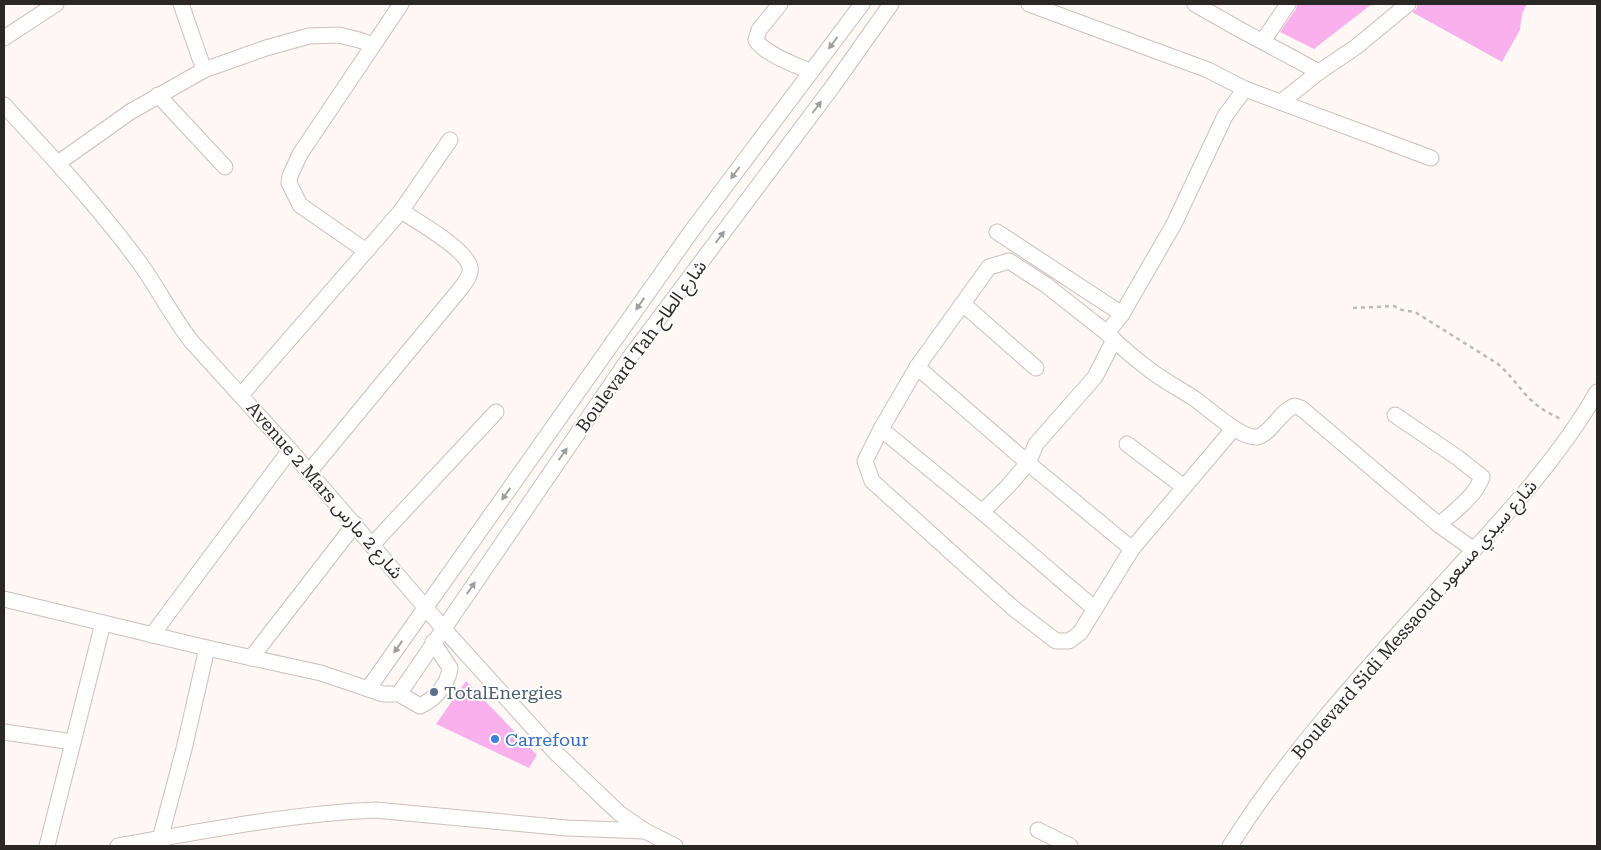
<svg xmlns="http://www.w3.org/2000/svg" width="1601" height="850" viewBox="0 0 1601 850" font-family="'Roboto Serif','Noto Sans Arabic',serif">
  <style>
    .building { fill: #f8b1ed }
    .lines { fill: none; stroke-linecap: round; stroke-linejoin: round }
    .minor-casing { stroke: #cbbfbb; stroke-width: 17 }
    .path { stroke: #bfb9b6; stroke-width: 2.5; stroke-dasharray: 4 4; stroke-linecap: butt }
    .minor { stroke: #fff; stroke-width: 15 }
    .oneway { fill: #a09e9d }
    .service-dot { fill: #5c6f8a; stroke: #fff; stroke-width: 2 }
    .shop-dot { fill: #3f7fe0; stroke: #fff; stroke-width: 2 }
    .labels { text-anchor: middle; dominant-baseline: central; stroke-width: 4; stroke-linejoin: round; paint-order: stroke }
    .street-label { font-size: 18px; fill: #2b2725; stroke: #fff }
    .service-label { font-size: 18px; fill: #4e5e75; stroke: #fff; text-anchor: start }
    .shop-label { font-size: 18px; fill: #366cbe; stroke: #fff; text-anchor: start }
  </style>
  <rect width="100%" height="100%" fill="#fff8f5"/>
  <g class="building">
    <polygon points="1297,4 1372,4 1314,49 1280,32 1296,9"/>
    <polygon points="1417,4 1527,4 1522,14 1520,30 1502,62 1412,12 1417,8"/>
    <polygon points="466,681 537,755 529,768 436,724"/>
  </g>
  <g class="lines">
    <g class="minor-casing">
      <g id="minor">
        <polyline points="181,4 204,70"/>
        <path d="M780,4L759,30L756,40C764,54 796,65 811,72"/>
        <polyline points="1029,4 1208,70 1245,89 1431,158"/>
        <polyline points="1195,4 1237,28 1319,72"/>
        <polyline points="4,38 56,4"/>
        <polyline points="1263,41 1288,4"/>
        <path d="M1245,89L1225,116L1174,224L1122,314L1107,333C1120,346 1135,359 1150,370C1164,381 1180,389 1195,399C1208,408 1241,439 1257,437C1270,435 1281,410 1295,406L1301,408L1439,525L1474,550"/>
        <polyline points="158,95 225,167"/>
        <polyline points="1281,102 1319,72 1356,47 1408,4"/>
        <path d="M4,105C51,156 98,206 139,262C158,288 172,317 192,342L290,450L443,628L555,752L619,813L645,831L675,846"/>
        <polyline points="58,163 130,112 204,70 266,48 309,36 339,35 359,40 373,45"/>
        <polyline points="997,232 1122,314"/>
        <polyline points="366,251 300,205 289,183 290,176 300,154 401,4"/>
        <polyline points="963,304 1036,368"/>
        <polyline points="1107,333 1046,285 1009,261 989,267 917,367 881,429 865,461 872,481 1013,608 1056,641 1069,641 1080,633 1132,549 1234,428"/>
        <polyline points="917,367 1028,463 1132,549"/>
        <polyline points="241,395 401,211 450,140"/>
        <path d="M1395,415L1458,458L1482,477C1476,496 1453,512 1439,525"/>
        <polyline points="881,429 982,512 1009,485 1028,463 1036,444 1095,377 1114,340"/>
        <polyline points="1127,444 1184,487"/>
        <path d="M309,472L461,288C465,282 472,275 470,267C466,249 417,221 401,211"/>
        <polyline points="982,512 1095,609"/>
        <polyline points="372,545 496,412"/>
        <path d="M4,599L207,648L321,673L383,694H399L420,706C435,699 448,685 450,668L433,642"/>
        <polyline points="152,635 290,450"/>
        <polyline points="251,658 355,524"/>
        <polyline points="368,689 693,229 862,4"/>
        <polyline points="399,694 630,357 833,86 891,4"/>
        <polyline points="4,732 73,742"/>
        <polyline points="1038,830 1070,846"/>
        <polyline points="160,839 184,749 207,648"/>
        <polyline points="47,846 103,623"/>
        <path d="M118,846C203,831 289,814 375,810L567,828L645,831"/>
        <path d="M1230,846C1291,749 1372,663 1449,577C1502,519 1558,460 1597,392"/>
      </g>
    </g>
    <path class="path" d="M1353,308L1394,306L1402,310L1415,312L1498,364C1511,375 1520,390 1533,402C1542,410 1552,415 1563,420"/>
    <use href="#minor" class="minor"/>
  </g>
  <defs><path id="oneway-solid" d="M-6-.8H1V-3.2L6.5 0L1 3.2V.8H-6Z" transform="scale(1.25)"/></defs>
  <g class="oneway">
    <use href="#oneway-solid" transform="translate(833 43) rotate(127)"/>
    <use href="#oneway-solid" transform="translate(817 107) rotate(-53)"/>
    <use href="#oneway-solid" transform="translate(735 173) rotate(127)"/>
    <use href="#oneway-solid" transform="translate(720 237) rotate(-53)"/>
    <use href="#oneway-solid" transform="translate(640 304) rotate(125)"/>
    <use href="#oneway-solid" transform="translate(563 454) rotate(-55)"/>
    <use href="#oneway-solid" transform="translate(506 494) rotate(125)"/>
    <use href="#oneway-solid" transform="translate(471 588) rotate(-55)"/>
    <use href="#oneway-solid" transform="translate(398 647) rotate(125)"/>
  </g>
  <circle class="service-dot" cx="434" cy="692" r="5"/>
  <circle class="shop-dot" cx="495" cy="739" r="5"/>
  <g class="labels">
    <g class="street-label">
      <text transform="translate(641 346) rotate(-54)">Boulevard Tah شارع الطاح</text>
      <text transform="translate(325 490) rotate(49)">Avenue 2 Mars شارع 2 مارس</text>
      <text transform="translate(1414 619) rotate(-49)">Boulevard Sidi Messaoud شارع سيدي مسعود</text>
    </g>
    <g class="service-label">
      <text x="444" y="692">TotalEnergies</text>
    </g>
    <g class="shop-label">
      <text x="505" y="739">Carrefour</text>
    </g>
  </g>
  <rect width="1601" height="850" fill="none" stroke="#2b2725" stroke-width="10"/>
</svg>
